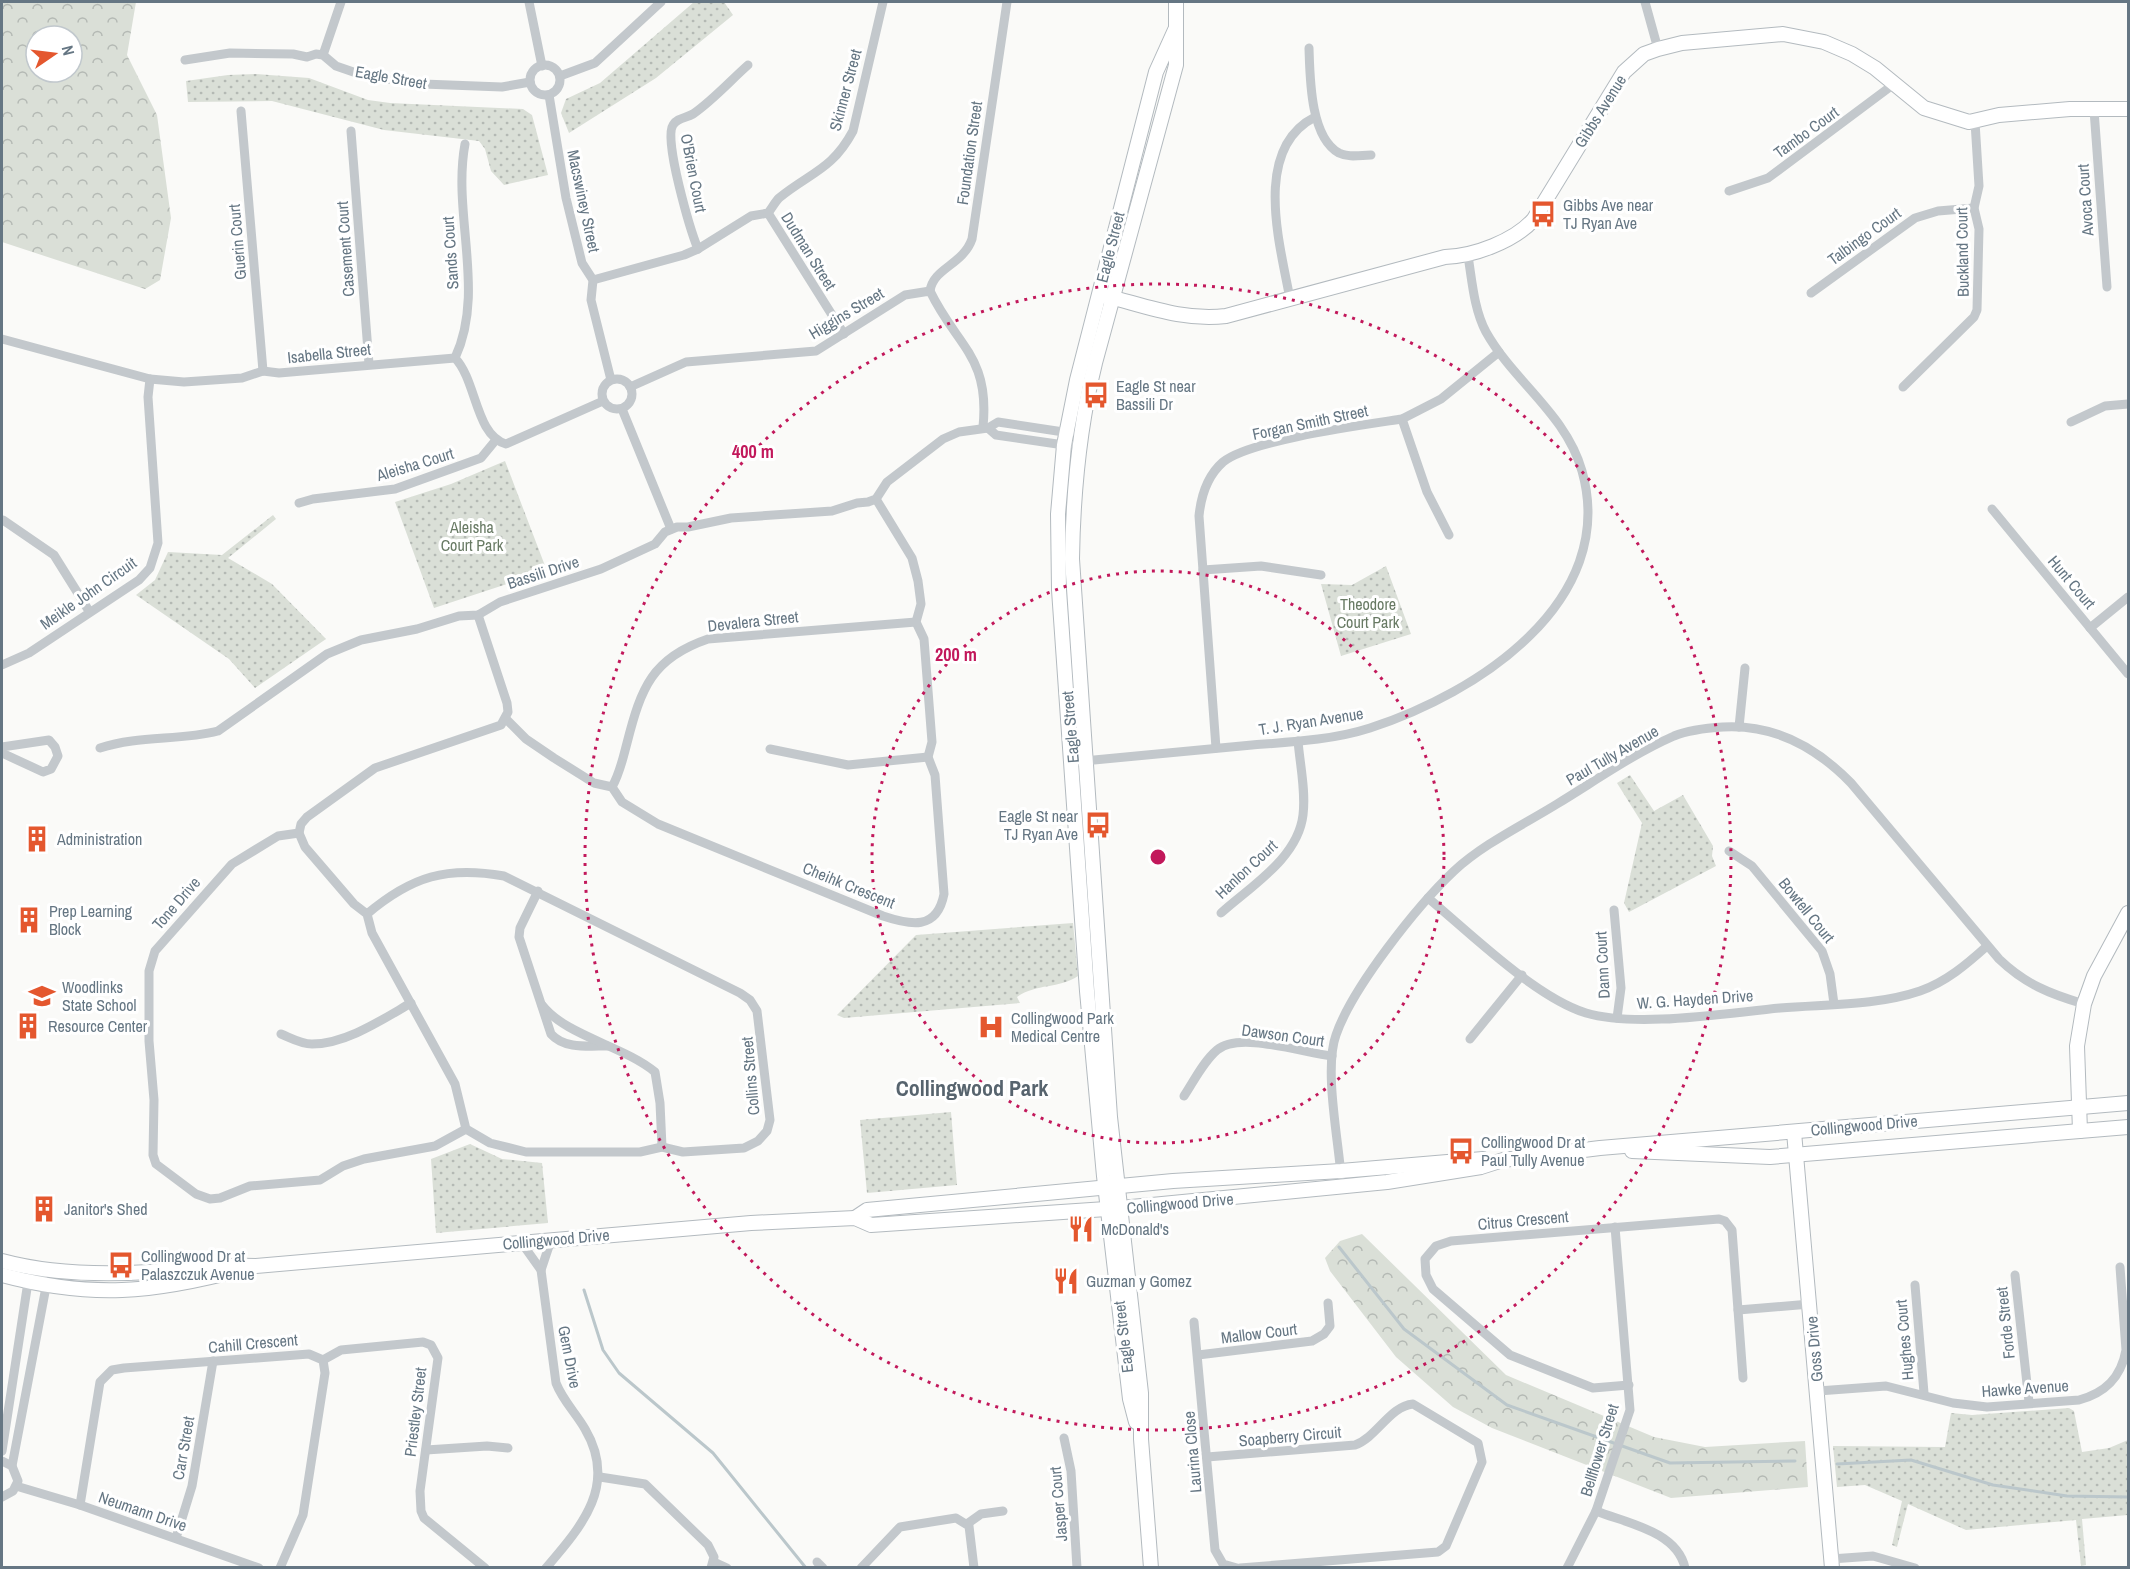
<svg xmlns="http://www.w3.org/2000/svg" width="2130" height="1569" viewBox="0 0 2130 1569" font-family="'Archivo Narrow',sans-serif">
  <style>
    .grass { fill: url(#grass-dots) }
    .forest { fill: url(#forest-crowns); fill-rule: evenodd }
    .lines { fill: none; stroke-linecap: round; stroke-linejoin: round }
    .stream { stroke: #bbc7cb; stroke-width: 3 }
    .secondary-casing { stroke: #b3babf; stroke-width: 16 }
    .street { stroke: #c3c8cc; stroke-width: 9 }
    .secondary { stroke: #fff; stroke-width: 14 }
    .ring { fill: none; stroke: #c2185b; stroke-width: 3; stroke-dasharray: 3 6 }
    .labels { text-anchor: middle; dominant-baseline: central; stroke-width: 6; stroke-linejoin: round; paint-order: stroke }
    .street-label { font-size: 16px; fill: #657683; stroke: #fff }
    .poi-label { font-size: 16px; fill: #657683; stroke: #fff; text-anchor: start }
    .park-label { font-size: 16px; fill: #687a64; stroke: #fff }
    .district-label { font-size: 22px; font-weight: bold; fill: #57646e; stroke: #fff }
    .centre { fill: #c2185b; stroke: #fff; stroke-width: 3 }
    .ring-label { font-size: 18px; text-anchor: middle; font-weight: bold; fill: #c2185b; stroke: #fff; stroke-width: 6; stroke-linejoin: round; paint-order: stroke }
  </style>
  <defs>
    <pattern id="grass-dots" width="8" height="8" patternUnits="userSpaceOnUse" patternTransform="scale(1.5)"><rect width="8" height="8" fill="#dadfd7"/><path d="M2 2h.1M6 6h.1" fill="none" stroke="#b4b9b4" stroke-width="1.8" stroke-linecap="round"/></pattern>
    <pattern id="forest-crowns" width="20" height="18" patternUnits="userSpaceOnUse" patternTransform="scale(1.5)"><rect width="20" height="18" fill="#dadfd7"/><path d="M2 6a3 3 0 1 1 6 0M12 15a3 3 0 1 1 6 0" fill="none" stroke="#b4b9b4"/></pattern>
  </defs>
  <rect width="100%" height="100%" fill="#fafaf8"/>
  <g class="grass">
    <polygon points="694,2 724,2 733,15 656,78 569,133 561,113 566,99 600,83"/>
    <polygon points="256,74 309,78 368,100 390,103 523,109 532,115 548,175 504,185 491,171 485,149 479,141 384,130 272,101 188,102 186,81 228,75"/>
    <polygon points="505,461 547,571 434,608 395,502 451,484"/>
    <polygon points="273,515 276,519 228,558 272,584 326,639 255,688 229,659 136,595 155,580 168,552 222,555"/>
    <polygon points="1386,566 1411,634 1341,656 1321,584 1352,585"/>
    <polygon points="1630,775 1654,811 1683,795 1713,846 1712,856 1716,866 1629,912 1624,903 1642,823 1617,783"/>
    <path d="M1073,923L1078,976C1059,989 1037,983 1017,997L1020,1003L844,1018L837,1015L916,935Z"/>
    <polygon points="951,1112 957,1185 867,1193 860,1120"/>
    <polygon points="470,1144 502,1159 542,1163 548,1223 436,1233 431,1159"/>
    <polygon points="2069,1408 2074,1411 2082,1452 2109,1448 2128,1440 2128,1515 2082,1519 2086,1565 2081,1566 2076,1520 1966,1530 1908,1504 1897,1547 1892,1545 1902,1501 1865,1485 1837,1487 1833,1446 1945,1447 1951,1413 1972,1415"/>
  </g>
  <g class="forest">
    <path d="M2,2H136L127,55L157,115L171,218L160,280L145,289L2,242ZM36,36H72V72H36Z"/>
    <polygon points="1362,1234 1506,1375 1654,1437 1705,1447 1805,1441 1808,1487 1671,1498 1492,1428 1453,1407 1396,1357 1330,1271 1325,1258 1340,1241"/>
  </g>
  <g class="lines">
    <g class="stream">
      <polyline points="1339,1247 1404,1329 1507,1405 1670,1463 1795,1461"/>
      <polyline points="584,1290 603,1350 619,1373 713,1453 806,1568"/>
      <polyline points="1837,1464 1911,1460 1993,1485 2067,1496 2128,1497"/>
    </g>
    <g class="secondary-casing">
      <g id="secondary">
        <path d="M1106,296C1146,306 1183,321 1226,316L1445,257C1474,256 1515,241 1534,219L1624,72L1644,54L1658,49L1682,43L1783,34L1824,42L1852,54L1875,68L1924,108L1969,122L1999,115L2070,109H2128"/>
        <polyline points="2080,1131 2077,1046 2084,1004 2094,976 2128,913"/>
        <polyline points="1794,1132 1832,1568"/>
        <polyline points="1632,1151 1770,1157 2128,1127"/>
        <polyline points="855,1218 867,1210 1173,1181 1341,1171 1483,1159"/>
        <path d="M2,1261C50,1274 99,1275 149,1272C185,1270 220,1264 256,1266L751,1223L855,1218L871,1225L1121,1208L1387,1182L1481,1167L1503,1160L1600,1148L2128,1103"/>
        <path d="M2,1275C91,1299 153,1293 243,1269"/>
        <polyline points="1136,1422 1130,1399 1104,1176 1087,991 1059,590 1058,514 1064,445 1077,380 1156,72 1175,30"/>
        <path d="M1151,1568L1141,1439V1393L1110,1117L1072,559C1073,493 1079,428 1095,363L1176,65V2"/>
      </g>
    </g>
    <g class="street">
      <polyline points="529,2 542,66"/>
      <polyline points="1645,2 1658,49"/>
      <path d="M1309,48C1310,77 1310,137 1339,153C1349,158 1361,155 1371,155"/>
      <polyline points="323,55 341,2"/>
      <polyline points="185,60 230,53 293,54 307,57 316,54 323,55 336,66 365,76 423,84 502,87 530,82"/>
      <circle cx="545" cy="80" r="15"/>
      <polyline points="560,76 595,63 661,2"/>
      <polyline points="549,95 566,198 582,263 593,280 591,300 611,380"/>
      <polyline points="2094,110 2107,287"/>
      <polyline points="241,111 263,371"/>
      <polyline points="351,131 369,364"/>
      <polyline points="1729,191 1768,178 1894,84"/>
      <polyline points="768,213 844,334"/>
      <path d="M698,249C691,232 663,139 673,125C677,118 686,118 693,114C712,101 730,81 748,65"/>
      <path d="M593,280L684,255L698,249L751,216L768,213C772,208 775,202 779,198C811,172 832,170 853,131L883,2"/>
      <path d="M930,291C933,268 963,265 972,239L1007,2"/>
      <polyline points="1811,293 1915,218 1938,211 1974,208"/>
      <path d="M1290,299C1280,244 1252,149 1315,117"/>
      <path d="M2,339L150,379L184,382L242,378L263,371L279,373L455,358C477,381 475,435 506,444L603,401"/>
      <path d="M455,358C486,292 452,214 465,144"/>
      <circle cx="617" cy="394" r="15"/>
      <path d="M630,387L686,362L816,351L905,295L930,291C957,347 990,356 983,427"/>
      <polyline points="1903,387 1974,317 1977,310 1979,229 1974,208 1979,186 1975,122"/>
      <polyline points="622,409 671,529"/>
      <polyline points="1402,419 1427,492 1449,535"/>
      <polyline points="2071,422 2105,406 2128,404"/>
      <polyline points="988,428 996,435 1064,445 1069,444"/>
      <polyline points="299,503 313,499 395,489 481,458 495,441"/>
      <polyline points="1992,509 2128,674"/>
      <polyline points="3,520 54,555 89,611"/>
      <polyline points="1203,570 1261,566 1321,575"/>
      <polyline points="2090,628 2128,597"/>
      <polyline points="2,665 29,653 139,580 150,568 158,543 148,397 150,379"/>
      <path d="M506,719L526,739L554,758L594,783L612,787L622,802L658,824L883,916C910,925 937,931 944,894L935,775L928,757L932,742L924,639L916,622L921,604L918,581L912,558L876,499"/>
      <polyline points="1739,727 1745,668"/>
      <polyline points="2,747 49,740 55,747 58,756 51,769 43,772 2,753"/>
      <path d="M100,748C139,735 179,741 218,731L327,654L361,640L417,629L459,616L478,615L500,602L601,569L655,544L665,532L677,527H688L731,518L832,511L857,503L868,502L876,499L887,482L943,439L959,432L988,428L998,422L1070,433"/>
      <path d="M1216,748L1199,516C1201,496 1207,476 1223,462C1250,440 1363,425 1402,419L1441,399L1499,352"/>
      <polyline points="770,749 848,765 928,757"/>
      <path d="M1073,762C1132,756 1192,751 1252,745C1291,742 1333,740 1370,728C1476,694 1619,602 1582,471C1566,414 1514,382 1486,332C1474,310 1472,280 1468,256"/>
      <path d="M612,787C620,773 623,758 627,743C641,688 652,658 708,639L916,622"/>
      <path d="M299,833L305,847L354,904L367,914L372,933L455,1084L466,1129L490,1143L526,1152H640L662,1147L683,1152L744,1148L758,1141L767,1131L770,1120L757,1011L750,1000L740,993L504,876C447,866 412,876 367,914"/>
      <polyline points="1729,851 1752,866 1822,951 1830,974 1834,1004"/>
      <path d="M538,891L520,928L519,937L551,1034C564,1049 588,1046 607,1046"/>
      <path d="M1428,898C1470,933 1535,997 1586,1013C1637,1028 1726,1013 1780,1008C1826,1004 1876,1006 1920,991C1946,982 1967,964 1987,946"/>
      <polyline points="1614,910 1621,988 1617,1018"/>
      <path d="M1221,913C1251,886 1298,858 1303,815C1306,791 1300,765 1298,741"/>
      <path d="M542,1005C566,1036 624,1046 655,1072L660,1103L662,1147"/>
      <path d="M281,1034C291,1038 301,1044 312,1044C346,1044 383,1019 411,1003"/>
      <polyline points="1470,1039 1522,975"/>
      <path d="M1184,1096C1194,1081 1203,1062 1217,1050C1239,1031 1304,1053 1332,1056"/>
      <polyline points="466,1129 435,1146 364,1159 343,1166 320,1180 250,1186 220,1198 210,1199 196,1194 156,1164 153,1155 154,1100 149,1041 149,971 155,951 232,864 278,836 299,833 301,824 307,817 375,768 501,725 508,712 507,703 478,615"/>
      <path d="M1341,1175C1338,1138 1324,1068 1336,1035C1352,988 1417,906 1454,871C1483,844 1523,825 1557,804C1595,781 1633,754 1674,736C1689,730 1707,728 1723,727C1774,724 1816,747 1851,783L1999,959C2025,984 2050,994 2084,1004"/>
      <path d="M521,1242L541,1270L556,1383C563,1401 576,1413 585,1429C618,1485 582,1526 546,1568"/>
      <polyline points="541,1270 551,1240"/>
      <polyline points="2015,1275 2029,1402"/>
      <polyline points="1915,1285 1924,1393"/>
      <polyline points="1738,1310 1743,1378"/>
      <polyline points="1194,1322 1215,1550 1223,1564 1237,1568"/>
      <polyline points="1198,1355 1312,1341 1324,1334 1330,1326 1328,1303"/>
      <polyline points="323,1360 341,1350 423,1342 431,1345 438,1358 420,1491 421,1511 424,1518 485,1568"/>
      <polyline points="1629,1385 1593,1388 1510,1355 1433,1289 1426,1275 1425,1259 1436,1246 1451,1241 1719,1219 1725,1221 1732,1230 1738,1310 1810,1304"/>
      <path d="M1818,1391L1886,1386L1953,1403L1987,1407L2079,1400C2105,1393 2121,1378 2126,1350L2120,1267"/>
      <polyline points="1064,1438 1071,1471 1077,1568"/>
      <polyline points="426,1450 487,1446 508,1448"/>
      <polyline points="2,1451 28,1282 39,1270 46,1287 12,1466"/>
      <path d="M1207,1457L1355,1445C1377,1437 1390,1406 1413,1404L1478,1443L1482,1462L1446,1546L1438,1552L1240,1568"/>
      <polyline points="2,1461 12,1466 18,1481 13,1491 2,1497"/>
      <polyline points="600,1477 645,1484 708,1545 714,1557 711,1568"/>
      <polyline points="16,1486 80,1505 259,1568"/>
      <polyline points="80,1505 100,1382 112,1370 124,1368 309,1354 323,1360 325,1373 303,1515 280,1568"/>
      <path d="M1596,1511C1626,1523 1677,1531 1685,1568"/>
      <polyline points="967,1524 981,1514 1003,1511"/>
      <polyline points="176,1538 192,1486 213,1361"/>
      <polyline points="1831,1559 1873,1556 1915,1568"/>
      <polyline points="714,1562 727,1568"/>
      <polyline points="817,1562 823,1568"/>
      <polyline points="861,1568 900,1527 956,1518 969,1526 974,1568"/>
      <polyline points="1567,1568 1596,1511 1630,1410 1615,1227"/>
    </g>
    <use href="#secondary" class="secondary"/>
  </g>
  <g class="ring">
    <circle cx="1158" cy="857" r="286"/>
    <circle cx="1158" cy="857" r="573"/>
  </g>
  <defs>
    <g id="bus-bare" transform="scale(2.07)"><path d="M-5-6H5V4H4V6H2V4H-2V6H-4V4H-5ZM-3.5-4V0h7V-4ZM-3.5 1.2v1.5H-2V1.2ZM2 1.2v1.5H3.5V1.2Z" fill="#e4572e" stroke="#fff" stroke-width="2.5" paint-order="stroke"/></g>
    <g id="building-bare" transform="scale(2.07)"><path d="M-4-6H4V6H1V3H-1V6H-4ZM-2.5-4.3h1.7v1.8h-1.7ZM.8-4.3h1.7v1.8H.8ZM-2.5-1h1.7V.8h-1.7ZM.8-1h1.7V.8H.8Z" fill="#e4572e" stroke="#fff" stroke-width="2.5" paint-order="stroke"/></g>
    <g id="school-bare" transform="scale(2.07)"><path d="M0-5L7-2L0 1L-7-2ZM-4 1L0 2.5L4 1V4Q0 6-4 4Z" fill="#e4572e" stroke="#fff" stroke-width="2.5" paint-order="stroke"/></g>
    <g id="hospital-bare" transform="scale(2.07)"><path d="M-5-5h3v3.5h4V-5h3V5h-3V1.5h-4V5h-3Z" fill="#e4572e" stroke="#fff" stroke-width="2.5" paint-order="stroke"/></g>
    <g id="restaurant-bare" transform="scale(2.07)"><path d="M-5-6h1v4h1v-4h1v4h1v-4h1v5L-1.5 .5V6h-2V.5L-5-1ZM5-6V6H3V1.5H1.5Q1.5-4 5-6Z" fill="#e4572e" stroke="#fff" stroke-width="2.5" paint-order="stroke"/></g>
  </defs>
  <g fill-rule="evenodd">
    <use href="#bus-bare" x="1543" y="214"/>
    <use href="#bus-bare" x="1096" y="395"/>
    <use href="#bus-bare" x="1098" y="825"/>
    <use href="#building-bare" x="37" y="839"/>
    <use href="#building-bare" x="29" y="920"/>
    <use href="#school-bare" x="42" y="996"/>
    <use href="#building-bare" x="28" y="1026"/>
    <use href="#hospital-bare" x="991" y="1027"/>
    <use href="#bus-bare" x="1461" y="1151"/>
    <use href="#building-bare" x="44" y="1209"/>
    <use href="#restaurant-bare" x="1081" y="1229"/>
    <use href="#bus-bare" x="121" y="1265"/>
    <use href="#restaurant-bare" x="1066" y="1281"/>
  </g>
  <g class="labels">
    <g class="street-label">
      <text transform="translate(391 77) rotate(10)">Eagle Street</text>
      <text transform="translate(845 90) rotate(-75)">Skinner Street</text>
      <text transform="translate(1600 111) rotate(-58)">Gibbs Avenue</text>
      <text transform="translate(1806 132) rotate(-36)">Tambo Court</text>
      <text transform="translate(969 153) rotate(-82)">Foundation Street</text>
      <text transform="translate(694 173) rotate(79)">O'Brien Court</text>
      <text transform="translate(2085 200) rotate(-94)">Avoca Court</text>
      <text transform="translate(584 201) rotate(78)">Macswiney Street</text>
      <text transform="translate(1864 236) rotate(-36)">Talbingo Court</text>
      <text transform="translate(237 242) rotate(-95)">Guerin Court</text>
      <text transform="translate(1110 247) rotate(-76)">Eagle Street</text>
      <text transform="translate(345 249) rotate(-94)">Casement Court</text>
      <text transform="translate(809 251) rotate(58)">Dudman Street</text>
      <text transform="translate(1962 252) rotate(-91)">Buckland Court</text>
      <text transform="translate(450 253) rotate(-94)">Sands Court</text>
      <text transform="translate(846 313) rotate(-31)">Higgins Street</text>
      <text transform="translate(329 353) rotate(-6)">Isabella Street</text>
      <text transform="translate(1310 422) rotate(-12)">Forgan Smith Street</text>
      <text transform="translate(415 464) rotate(-17)">Aleisha Court</text>
      <text transform="translate(543 572) rotate(-18)">Bassili Drive</text>
      <text transform="translate(2072 582) rotate(50)">Hunt Court</text>
      <text transform="translate(88 593) rotate(-35)">Meikle John Circuit</text>
      <text transform="translate(753 621) rotate(-6)">Devalera Street</text>
      <text transform="translate(1311 721) rotate(-9)">T. J. Ryan Avenue</text>
      <text transform="translate(1070 727) rotate(-95)">Eagle Street</text>
      <text transform="translate(1612 755) rotate(-30)">Paul Tully Avenue</text>
      <text transform="translate(1246 869) rotate(-43)">Hanlon Court</text>
      <text transform="translate(849 885) rotate(22)">Cheihk Crescent</text>
      <text transform="translate(176 903) rotate(-49)">Tone Drive</text>
      <text transform="translate(1807 910) rotate(51)">Bowtell Court</text>
      <text transform="translate(1602 965) rotate(-93)">Dann Court</text>
      <text transform="translate(1695 999) rotate(-4)">W. G. Hayden Drive</text>
      <text transform="translate(1283 1035) rotate(8)">Dawson Court</text>
      <text transform="translate(750 1076) rotate(-95)">Collins Street</text>
      <text transform="translate(1864 1125) rotate(-5)">Collingwood Drive</text>
      <text transform="translate(1180 1203) rotate(-5)">Collingwood Drive</text>
      <text transform="translate(1523 1220) rotate(-5)">Citrus Crescent</text>
      <text transform="translate(556 1239) rotate(-5)">Collingwood Drive</text>
      <text transform="translate(2005 1323) rotate(-96)">Forde Street</text>
      <text transform="translate(1259 1333) rotate(-7)">Mallow Court</text>
      <text transform="translate(1123 1337) rotate(-97)">Eagle Street</text>
      <text transform="translate(1904 1340) rotate(-95)">Hughes Court</text>
      <text transform="translate(253 1343) rotate(-5)">Cahill Crescent</text>
      <text transform="translate(1814 1349) rotate(-95)">Goss Drive</text>
      <text transform="translate(570 1357) rotate(79)">Gem Drive</text>
      <text transform="translate(2025 1388) rotate(-4)">Hawke Avenue</text>
      <text transform="translate(415 1412) rotate(-83)">Priestley Street</text>
      <text transform="translate(1290 1436) rotate(-5)">Soapberry Circuit</text>
      <text transform="translate(183 1448) rotate(-80)">Carr Street</text>
      <text transform="translate(1599 1450) rotate(-73)">Bellflower Street</text>
      <text transform="translate(1192 1452) rotate(-95)">Laurina Close</text>
      <text transform="translate(1058 1504) rotate(-95)">Jasper Court</text>
      <text transform="translate(143 1511) rotate(19)">Neumann Drive</text>
    </g>
    <g class="poi-label">
      <text x="1563" y="205">Gibbs Ave near<tspan x="1563" dy="18">TJ Ryan Ave</tspan></text>
      <text x="1116" y="386">Eagle St near<tspan x="1116" dy="18">Bassili Dr</tspan></text>
      <text x="1078" y="816" text-anchor="end">Eagle St near<tspan x="1078" dy="18">TJ Ryan Ave</tspan></text>
      <text x="57" y="839">Administration</text>
      <text x="49" y="911">Prep Learning<tspan x="49" dy="18">Block</tspan></text>
      <text x="62" y="987">Woodlinks<tspan x="62" dy="18">State School</tspan></text>
      <text x="1011" y="1018">Collingwood Park<tspan x="1011" dy="18">Medical Centre</tspan></text>
      <text x="48" y="1026">Resource Center</text>
      <text x="1481" y="1142">Collingwood Dr at<tspan x="1481" dy="18">Paul Tully Avenue</tspan></text>
      <text x="64" y="1209">Janitor's Shed</text>
      <text x="1101" y="1229">McDonald's</text>
      <text x="141" y="1256">Collingwood Dr at<tspan x="141" dy="18">Palaszczuk Avenue</tspan></text>
      <text x="1086" y="1281">Guzman y Gomez</text>
    </g>
    <g class="park-label">
      <text x="472" y="527">Aleisha<tspan x="472" dy="18">Court Park</tspan></text>
      <text x="1368" y="604">Theodore<tspan x="1368" dy="18">Court Park</tspan></text>
    </g>
    <g class="district-label">
      <text x="972" y="1088">Collingwood Park</text>
    </g>
  </g>
  <circle cx="1158" cy="857" r="9" class="centre"/>
  <g class="ring-label">
    <text x="753" y="458">400 m</text>
    <text x="956" y="661">200 m</text>
  </g>
  <rect width="2130" height="1569" fill="none" stroke="#657683" stroke-width="6"/>
  <g transform="translate(54 54) rotate(76)"><circle r="28" fill="#ffffff" stroke="#c1c8cd" stroke-width="1.5"/>
  <path d="M0-4.5L10 22L0 15L-10 22Z" fill="#e4572e"/>
  <text y="-9" font-size="16" font-weight="bold" text-anchor="middle" fill="#657683">N</text>
  </g>
</svg>
